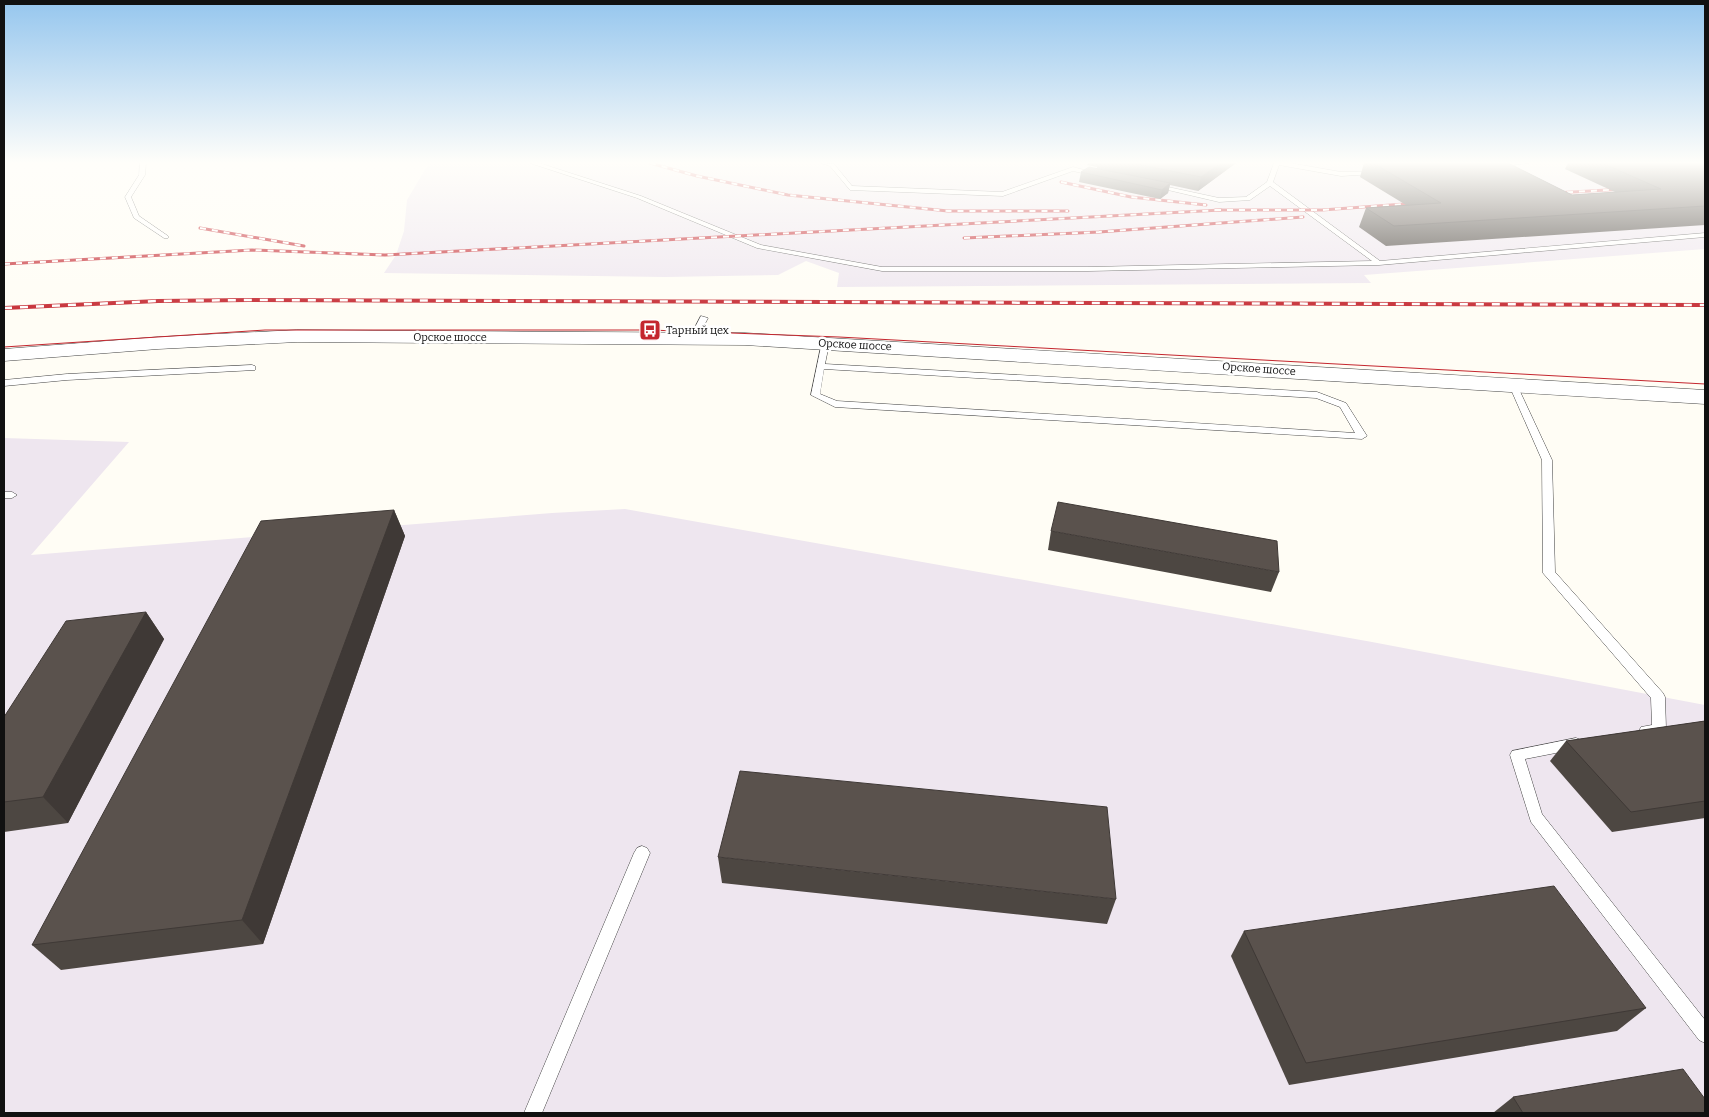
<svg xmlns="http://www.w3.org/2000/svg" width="1709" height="1117" viewBox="0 0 1709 1117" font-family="Bitter,serif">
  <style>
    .industrial { fill: #eee6ef }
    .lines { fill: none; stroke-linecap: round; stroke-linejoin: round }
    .service-casing { stroke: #444; stroke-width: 1 }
    .tertiary-casing { stroke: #444; stroke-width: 1 }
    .service { fill: #fff; fill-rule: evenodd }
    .tertiary { fill: #fff; fill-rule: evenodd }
    .tram { stroke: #c4262e; stroke-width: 1 }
    .rail-far1-casing { stroke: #c4262e; stroke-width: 3 }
    .rail-casing { stroke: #c4262e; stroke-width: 4 }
    .rail-far1 { stroke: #fff; stroke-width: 2; stroke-dasharray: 6; stroke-linecap: butt }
    .rail { stroke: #fff; stroke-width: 2.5; stroke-dasharray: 8; stroke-linecap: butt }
    .wall { fill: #4d4742 }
    .shaded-wall { fill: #3f3936 }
    .building { fill: #5a524d; stroke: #3f3936 }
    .labels { text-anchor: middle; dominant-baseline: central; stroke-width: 5; stroke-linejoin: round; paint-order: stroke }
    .far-poi-label { font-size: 11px; fill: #111; stroke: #fff; text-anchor: start }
    .far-street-label { font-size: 11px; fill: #111; stroke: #fff }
  </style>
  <rect width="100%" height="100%" fill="#fffdf5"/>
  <g class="industrial">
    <polygon points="429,163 1705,163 1705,249 1364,275 1371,283 837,287 839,273 806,261 778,275 665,277 384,273 396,255 404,231 407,200"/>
    <polygon points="4,438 129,442 31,555 552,513 625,509 1372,642 1705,705 1705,1113 4,1113"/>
  </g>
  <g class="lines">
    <g class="service-casing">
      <g id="service">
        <polygon points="140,163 146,163 145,175 131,197 139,216 168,236 168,238 164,238 134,218 125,197 139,175"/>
        <polygon points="530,163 539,163 641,196 761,245 882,267 1088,267 1372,261 1270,186 1250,200 1219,202 1151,186 1154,184 1219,198 1246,197 1267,182 1274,163 1290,163 1341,172 1377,171 1377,173 1375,174 1341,176 1279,165 1273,182 1380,261 1705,233 1705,237 1379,265 1088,271 882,271 757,248 637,198"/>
        <polygon points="821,163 834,164 852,186 1002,192 1073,167 1099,174 1096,176 1073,171 1003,196 850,190 830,166"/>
        <polygon points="1529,163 1496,167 1493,165 1499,163"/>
        <polygon points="701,316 708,318 696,341 690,341 689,339"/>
        <path d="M822,342H825L829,344L825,364L1317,392L1346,403L1367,436L1362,439L835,407L811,395ZM824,369L1316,398L1340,407L1355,433L837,401L820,394Z"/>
        <polygon points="252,365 255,366 255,370 67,380 4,386 4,380 67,374"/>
        <polygon points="1513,382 1517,385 1552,460 1555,572 1663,693 1665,697 1666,729 1664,733 1646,736 1641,735 1639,731 1641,727 1652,725 1651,698 1543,573 1542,460 1509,385"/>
        <polygon points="4,492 12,492 17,495 12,498 4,498"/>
        <polygon points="1576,738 1581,740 1583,744 1581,748 1525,759 1542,814 1705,1020 1705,1043 1699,1040 1531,822 1510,755 1512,751"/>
        <polygon points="642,846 647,848 650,853 542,1113 524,1113 634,853 637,848"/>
      </g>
    </g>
    <g class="tertiary-casing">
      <polygon id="tertiary" points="297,330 745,333 1705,390 1705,404 745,345 297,342 158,349 4,361 4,349 158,337"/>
    </g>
    <use href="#service" class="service"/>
    <use href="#tertiary" class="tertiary"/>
    <polyline class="tram" points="4,347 265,330 650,330 839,337 1705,384"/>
    <g class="rail-far1-casing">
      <g id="rail-far1">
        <polyline points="650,163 697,176 788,195 948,211 1068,211"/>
        <polyline points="1061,182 1131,197 1206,205"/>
        <polyline points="1555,193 1624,189"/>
        <polyline points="1215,210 1322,210 1418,203"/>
        <polyline points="200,228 304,246"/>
        <polyline points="964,238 1099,232 1303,217"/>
        <polyline points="4,264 252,250 385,255 1221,210"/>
      </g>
    </g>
    <g class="rail-casing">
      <polyline id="rail" points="4,308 158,301 249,300 1705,305"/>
    </g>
    <use href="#rail-far1" class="rail-far1"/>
    <use href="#rail" class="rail"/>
  </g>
  <g class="wall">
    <polygon points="1088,163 1236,163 1198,191 1170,185 1168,193 1160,199 1079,182 1081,172 1097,168 1097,167 1087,165"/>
    <polygon points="1364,163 1508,163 1572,195 1615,192 1565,169 1568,163 1705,163 1705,225 1386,246 1359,227 1366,208 1406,205 1360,177"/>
    <polygon points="394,510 405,536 263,944 61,970 32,945"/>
    <polygon points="1051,531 1279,572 1271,592 1048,550"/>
    <polygon points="146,612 164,639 68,823 4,832 4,717"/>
    <polygon points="1705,721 1705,818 1612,832 1550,761 1566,741"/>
    <polygon points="718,857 1116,899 1107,924 722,883"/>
    <polygon points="1244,931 1646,1008 1617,1031 1289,1085 1231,956"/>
    <polygon points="1513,1097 1705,1113 1493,1113"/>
  </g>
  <g class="shaded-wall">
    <polygon points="1221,163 1236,163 1198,191 1201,177"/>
    <polygon points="1170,183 1168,193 1160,199 1162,190"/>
    <polygon points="394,510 405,536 263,944 242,920"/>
    <polygon points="146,612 164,639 68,823 43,797"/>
  </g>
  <g class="building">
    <polygon points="1131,163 1221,163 1201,177"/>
    <polygon points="1373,163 1508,163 1572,195 1661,189 1602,163 1705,163 1705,206 1394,226 1366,208 1441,203"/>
    <polygon points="1089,167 1170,183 1162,190 1081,172"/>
    <polygon points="1058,502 1277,541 1279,572 1051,531"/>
    <polygon points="394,510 242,920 32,945 261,521"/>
    <polygon points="146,612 43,797 4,802 4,717 66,621"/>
    <polygon points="1705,721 1705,801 1631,812 1566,741"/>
    <polygon points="740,771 1107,807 1116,899 718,857"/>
    <polygon points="1554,886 1646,1008 1306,1063 1244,931"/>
    <polygon points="1683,1069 1705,1099 1705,1113 1523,1113 1513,1097"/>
  </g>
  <linearGradient id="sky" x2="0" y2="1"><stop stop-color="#95c6ee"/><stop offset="0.51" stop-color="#fffefa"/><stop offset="1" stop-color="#fffefa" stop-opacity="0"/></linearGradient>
  <rect width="1709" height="319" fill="url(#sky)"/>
  <defs>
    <g id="bus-square" transform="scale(1.125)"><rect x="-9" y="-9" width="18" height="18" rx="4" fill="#c4262e" stroke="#fff"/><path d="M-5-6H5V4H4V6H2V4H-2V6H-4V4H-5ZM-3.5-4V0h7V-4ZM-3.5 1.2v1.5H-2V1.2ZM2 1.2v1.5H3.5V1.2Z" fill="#fff"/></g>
  </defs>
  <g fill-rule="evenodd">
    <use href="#bus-square" x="650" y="330"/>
  </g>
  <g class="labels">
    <g class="far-poi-label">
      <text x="666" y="330">Тарный цех</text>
    </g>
    <g class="far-street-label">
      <text x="450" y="337">Орское шоссе</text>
      <text transform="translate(855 345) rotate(3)">Орское шоссе</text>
      <text transform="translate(1259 369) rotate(4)">Орское шоссе</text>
    </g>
  </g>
  <rect width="1709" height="1117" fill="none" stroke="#111111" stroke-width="10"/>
</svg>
